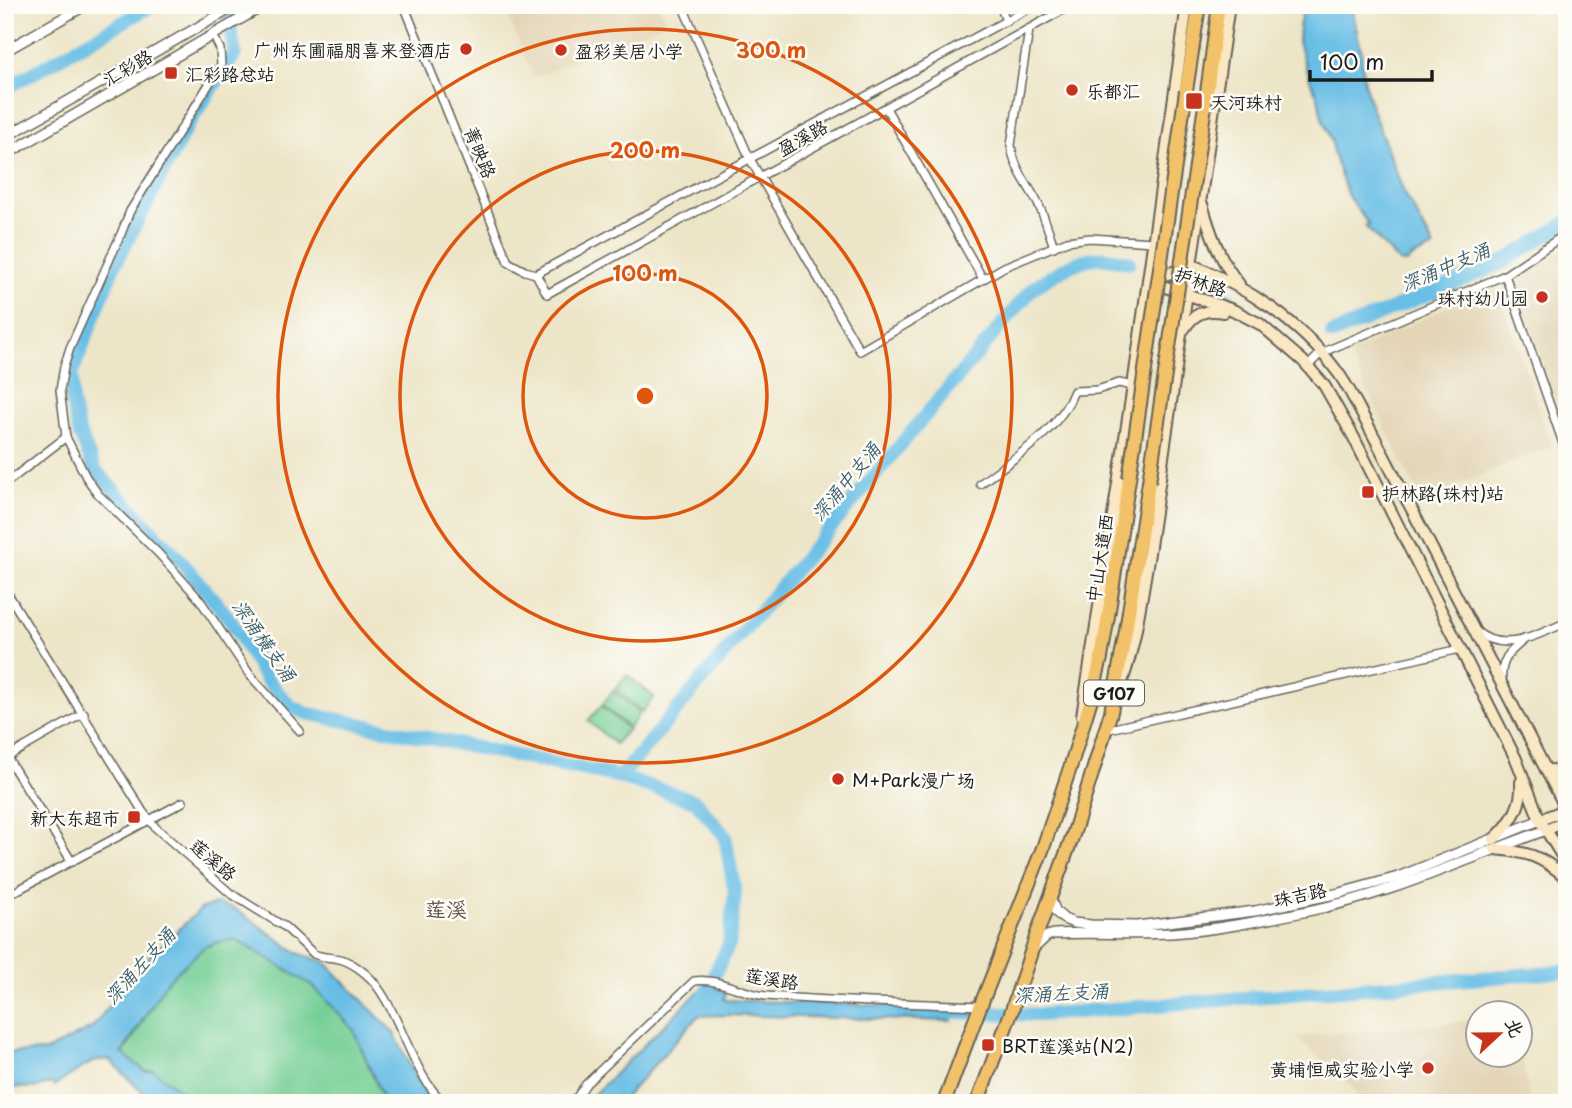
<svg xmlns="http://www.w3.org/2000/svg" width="1572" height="1108" viewBox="0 0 1572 1108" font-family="'Playpen Sans','LXGW WenKai TC',sans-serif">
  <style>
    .built { fill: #e4d5b7 }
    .green { fill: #76cf96; stroke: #497659; stroke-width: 2 }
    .water { fill: #68bee5; stroke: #426d80; stroke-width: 2 }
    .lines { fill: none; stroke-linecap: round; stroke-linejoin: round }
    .river { stroke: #68bee5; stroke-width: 14 }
    .minor-casing { stroke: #656258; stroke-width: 10 }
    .tertiary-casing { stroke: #656258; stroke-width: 12 }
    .secondary-casing { stroke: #656258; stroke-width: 14 }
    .trunk-casing { stroke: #656258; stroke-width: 16 }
    .minor { stroke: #fff; stroke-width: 7 }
    .tertiary { stroke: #fff; stroke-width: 9 }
    .secondary { stroke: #fae7c3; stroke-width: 10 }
    .trunk { stroke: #f2c26a; stroke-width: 12 }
    .trunk-bridge-casing { stroke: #656258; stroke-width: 16; stroke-linecap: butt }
    .trunk-bridge { stroke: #f2c26a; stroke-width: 12 }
    .ring { fill: none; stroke: #de560d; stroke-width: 3.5 }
    .poi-dot { fill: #c8321e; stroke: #fdfcf7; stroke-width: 2.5 }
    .labels { text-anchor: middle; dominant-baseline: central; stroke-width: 5; stroke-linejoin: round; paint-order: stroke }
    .shield { fill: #fdfcf7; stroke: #605f5e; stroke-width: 2 }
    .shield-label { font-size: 16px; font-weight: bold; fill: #1c1c1c }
    .poi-label { font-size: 18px; fill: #1c1c1c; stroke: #fdfcf7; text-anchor: start }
    .street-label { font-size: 18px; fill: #1c1c1c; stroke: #fdfcf7 }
    .water-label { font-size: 19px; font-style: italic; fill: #3a5d6c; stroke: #fdfcf7 }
    .quarter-label { font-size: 21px; fill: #625246; stroke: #fdfcf7 }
    .centre { fill: #de560d; stroke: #fdfcf7; stroke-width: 3.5 }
    .ring-label { font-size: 21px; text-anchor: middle; font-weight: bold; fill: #de560d; stroke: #fdfcf7; stroke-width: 5; stroke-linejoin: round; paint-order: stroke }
  </style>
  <rect width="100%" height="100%" fill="#fdfcf7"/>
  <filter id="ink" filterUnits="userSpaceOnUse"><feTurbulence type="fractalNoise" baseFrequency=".0143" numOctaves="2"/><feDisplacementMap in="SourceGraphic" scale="14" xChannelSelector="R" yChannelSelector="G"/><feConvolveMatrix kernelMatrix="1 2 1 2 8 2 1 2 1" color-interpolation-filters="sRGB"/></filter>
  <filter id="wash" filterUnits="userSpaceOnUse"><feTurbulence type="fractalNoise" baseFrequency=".00686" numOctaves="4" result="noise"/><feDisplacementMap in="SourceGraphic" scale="28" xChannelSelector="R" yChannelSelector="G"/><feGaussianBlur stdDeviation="1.57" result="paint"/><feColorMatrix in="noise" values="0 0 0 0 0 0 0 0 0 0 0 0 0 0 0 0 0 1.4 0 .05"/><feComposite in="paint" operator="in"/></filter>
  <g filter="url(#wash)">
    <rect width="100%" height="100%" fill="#ede5c7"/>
    <g class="built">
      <polygon points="527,5 659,5 666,22 534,78 507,14"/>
      <polygon points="1567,247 1567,439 1513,279"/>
      <polygon points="1496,284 1552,446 1421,500 1349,353"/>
      <polygon points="1477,1020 1478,1056 1520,1056 1520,1045 1530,1103 1363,1103 1347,1081 1296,1037"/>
    </g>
    <g class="green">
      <polygon points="627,675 654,697 642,712 615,689"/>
      <polygon points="613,691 640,713 629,728 602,705"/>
      <polygon points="601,706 628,729 615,744 588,721"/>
      <polygon points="238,940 313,986 353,1029 385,1103 197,1103 153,1071 146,1072 123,1054 167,981 204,947 221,941"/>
    </g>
    <g class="water">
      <polygon points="1304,5 1352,5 1354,19 1361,49 1364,82 1372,109 1406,198 1413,208 1434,247 1411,258 1407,263 1399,262 1365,226 1369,225 1349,198 1346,191 1333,153 1332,142 1322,118 1318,97 1312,85 1300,49 1298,42 1299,27"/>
      <path d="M217,904L234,908L298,953L325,962L394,1033L422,1089L434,1103H385L353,1029L313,986L237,940L221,941L204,947L167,981L122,1053L146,1072L153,1070L197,1103H153L110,1060C90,1057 71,1076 55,1086L50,1083L36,1088L5,1087V1053L46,1051L92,1028L142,963L202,908Z"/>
      <polygon points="705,985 726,991 724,1000 955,1008 951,1021 723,1015 698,1016 620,1103 585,1103"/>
    </g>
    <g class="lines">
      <g class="river">
        <polyline points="226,5 235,54 188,124 113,268 72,373 72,403 79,432 95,470 180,560 230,619 265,678 289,705 305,713 620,777 695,801 725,836 735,893 729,944 701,1003"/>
        <polyline points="5,89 153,5"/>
        <polyline points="1214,294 1228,299"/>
        <polyline points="1332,334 1500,264 1567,222"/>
        <path d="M620,777L1033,288C1052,276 1072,261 1095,258C1106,257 1118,260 1129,262"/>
        <polyline points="937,1011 1040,1015 1567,971"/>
      </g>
    </g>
  </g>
  <g filter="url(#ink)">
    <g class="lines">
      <g class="minor-casing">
        <g id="minor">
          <polyline points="404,5 508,262 525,271 536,274 547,294 1072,5"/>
          <polyline points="682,5 750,159 860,351 1004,267 1067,241 1090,238 1153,242"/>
          <polyline points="1000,5 1006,21"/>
          <path d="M1029,30L1011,145C1014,171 1031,187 1041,210C1046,222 1050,235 1054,247"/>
          <polyline points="213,35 220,49 221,65 130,211 121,234 70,348 64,367 60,390 66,437 86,477 98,494 159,554 200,600 250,675 300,731"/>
          <polyline points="886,108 983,279"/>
          <polyline points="536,274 1035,5"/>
          <polyline points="1505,275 1567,455"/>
          <polyline points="1308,366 1321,353 1505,275 1567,233"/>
          <polyline points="5,484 66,437"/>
          <path d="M980,484C1013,458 1059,432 1074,391L1097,390L1119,383L1133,386"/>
          <path d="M5,589L143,812L156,828L230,893L285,927L314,954C322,958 331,957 340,959C351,962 365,972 372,980C401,1013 413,1078 445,1103"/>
          <path d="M1476,631C1503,655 1539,634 1567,622"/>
          <path d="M1502,682C1500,660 1509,652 1525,639"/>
          <polyline points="1105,730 1460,649"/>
          <polyline points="72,862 7,757 84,713"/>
          <polyline points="14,892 183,802"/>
          <path d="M568,1103L577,1097L586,1084L694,981C718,977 742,994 766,996C837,1002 909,1003 980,1006"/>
        </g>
      </g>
      <g class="tertiary-casing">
        <g id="tertiary">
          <polyline points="5,51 86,5"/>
          <polyline points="5,137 237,5"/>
          <polyline points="5,155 265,5"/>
          <polyline points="1050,898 1056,912 1064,919 1074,923 1091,925 1137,926 1255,911 1340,893 1398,877 1540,820"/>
          <path d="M1033,949L1047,936L1054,934C1093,932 1132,935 1171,933C1215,930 1260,921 1303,912C1388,896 1465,859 1546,830"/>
        </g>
      </g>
      <g class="secondary-casing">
        <g id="secondary">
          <path d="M1202,204C1210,232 1220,261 1239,284"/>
          <path d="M1154,279L1192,265C1247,287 1300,322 1336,370C1347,384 1355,401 1363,416C1379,445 1394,476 1410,506C1460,603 1510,701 1561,799L1567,816"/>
          <polyline points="1148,281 1233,310 1260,324 1303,361 1324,385 1353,436 1516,759 1540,820 1567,864"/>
          <path d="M1184,329C1194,313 1205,309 1223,312"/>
          <path d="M1118,693C1135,650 1140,605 1148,560L1229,5"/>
          <polyline points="1082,716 1133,386 1187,5"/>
          <polyline points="1551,770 1567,785"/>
          <polyline points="1540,820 1567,809"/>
          <polyline points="1546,830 1567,821"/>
          <path d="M1494,839C1511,824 1523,806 1521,782"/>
          <path d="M1495,849C1528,852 1541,856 1567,878"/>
        </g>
      </g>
      <g class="trunk-casing">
        <g id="trunk">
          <polyline points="1186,91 1199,5"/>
          <polyline points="1207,92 1219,5"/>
          <polyline points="944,1103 978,1012 1043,848 1070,768 1091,699 1101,658 1109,610 1129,479"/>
          <polyline points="977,1103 1011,1013 1038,931 1074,832 1111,712 1126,631 1149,482"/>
        </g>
      </g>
      <use href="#minor" class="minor"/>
      <use href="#tertiary" class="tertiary"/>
      <use href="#secondary" class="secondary"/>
      <use href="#trunk" class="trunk"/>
      <g class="trunk-bridge-casing">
        <g id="trunk-bridge">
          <polyline points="1129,479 1186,91"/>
          <polyline points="1149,482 1207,92"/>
        </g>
      </g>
      <use href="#trunk-bridge" class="trunk-bridge"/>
    </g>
  </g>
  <g class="ring">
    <circle cx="645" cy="396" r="122"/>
    <circle cx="645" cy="396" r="245"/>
    <circle cx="645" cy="396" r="367"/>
  </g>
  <g class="poi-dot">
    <circle cx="466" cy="49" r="7"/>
    <circle cx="561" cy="50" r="7"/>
    <rect x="164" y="66" width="14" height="14" rx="3.5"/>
    <circle cx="1072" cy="90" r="7"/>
    <rect x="1185" y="92" width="18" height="18" rx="3.5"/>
    <circle cx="1542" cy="297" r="7"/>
    <rect x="1361" y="485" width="14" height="14" rx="3.5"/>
    <circle cx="838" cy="779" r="7"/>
    <rect x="127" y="810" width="14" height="14" rx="3.5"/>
    <rect x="981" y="1038" width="14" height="14" rx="3.5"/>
    <circle cx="1428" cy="1068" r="7"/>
  </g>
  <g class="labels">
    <rect class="shield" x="1084" y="680.5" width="60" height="25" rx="5"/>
    <g class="shield-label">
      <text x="1114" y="693">G107</text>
    </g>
    <g class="poi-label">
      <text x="452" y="49" text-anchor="end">广州东圃福朋喜来登酒店</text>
      <text x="575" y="50">盈彩美居小学</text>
      <text x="185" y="73">汇彩路总站</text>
      <text x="1086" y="90">乐都汇</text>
      <text x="1210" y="101">天河珠村</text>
      <text x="1528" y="297" text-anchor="end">珠村幼儿园</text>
      <text x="1382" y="492">护林路(珠村)站</text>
      <text x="852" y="779">M+Park漫广场</text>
      <text x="120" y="817" text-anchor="end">新大东超市</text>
      <text x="1002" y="1045">BRT莲溪站(N2)</text>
      <text x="1414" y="1068" text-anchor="end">黄埔恒威实验小学</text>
    </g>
    <g class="street-label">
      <text transform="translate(127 67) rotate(-30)">汇彩路</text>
      <text transform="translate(802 137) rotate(-29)">盈溪路</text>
      <text transform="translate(481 152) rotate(68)">菁映路</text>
      <text transform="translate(1201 281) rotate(19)">护林路</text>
      <text transform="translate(1099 558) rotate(-81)">中山大道西</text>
      <text transform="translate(214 859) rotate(40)">莲溪路</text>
      <text transform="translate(1300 894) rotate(-12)">珠吉路</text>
      <text transform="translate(772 978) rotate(9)">莲溪路</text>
    </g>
    <g class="water-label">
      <text transform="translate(1445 266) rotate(-23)">深涌中支涌</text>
      <text transform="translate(845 481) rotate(-50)">深涌中支涌</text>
      <text transform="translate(265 640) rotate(55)">深涌横支涌</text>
      <text transform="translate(139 965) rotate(-48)">深涌左支涌</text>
      <text transform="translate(1061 992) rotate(-3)">深涌左支涌</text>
    </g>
    <g class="quarter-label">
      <text x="446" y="908">莲溪</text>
    </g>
  </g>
  <circle cx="645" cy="396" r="10" class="centre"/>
  <g class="ring-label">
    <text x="771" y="58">300 m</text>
    <text x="645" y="158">200 m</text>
    <text x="645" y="281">100 m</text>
  </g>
  <rect width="1572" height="1108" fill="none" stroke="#fdfcf7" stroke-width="28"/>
  <g transform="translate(1499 1034) rotate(68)"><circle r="33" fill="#fdfcf7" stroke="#a3a29f" stroke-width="2"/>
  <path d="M0-5L12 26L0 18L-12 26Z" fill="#c8321e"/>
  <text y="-10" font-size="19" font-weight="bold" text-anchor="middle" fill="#1c1c1c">北</text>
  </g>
  <path d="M1310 70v10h122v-10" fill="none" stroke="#1c1c1c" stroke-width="3.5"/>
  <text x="1320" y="70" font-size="21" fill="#1c1c1c" stroke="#fdfcf7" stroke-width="5" paint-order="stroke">100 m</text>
</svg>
